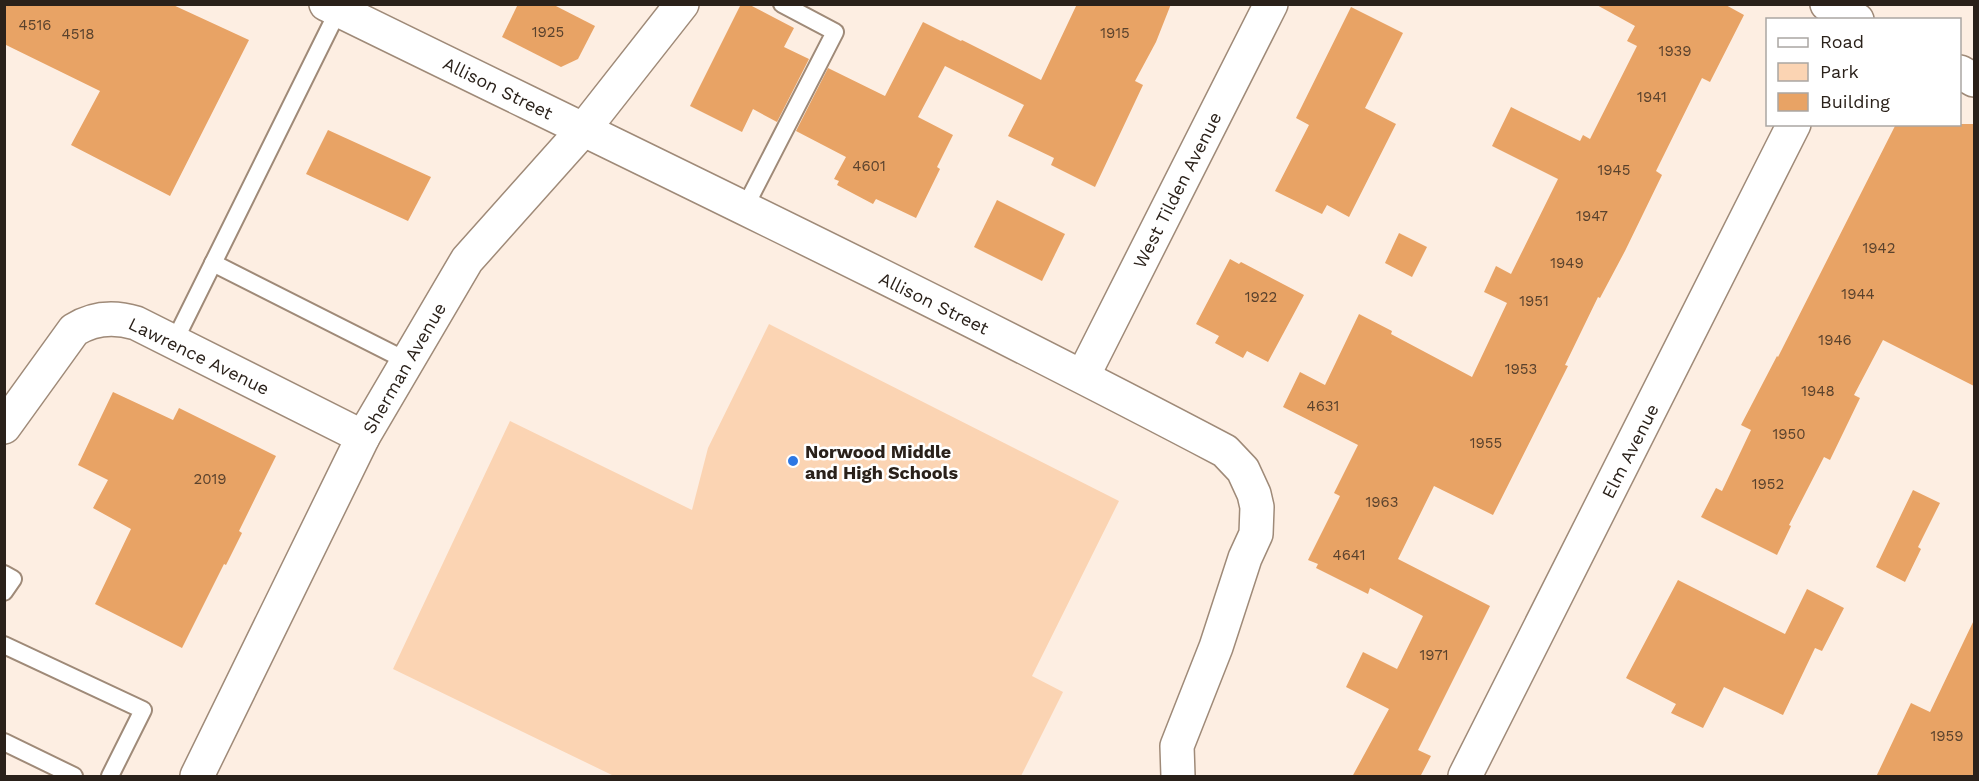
<svg xmlns="http://www.w3.org/2000/svg" width="1979" height="781" viewBox="0 0 1979 781" font-family="'Work Sans',sans-serif">
  <style>
    .green { fill: #fbd4b3 }
    .building { fill: #e8a365 }
    .lines { fill: none; stroke-linecap: round; stroke-linejoin: round }
    .service-casing { stroke: #9f8a78; stroke-width: 20 }
    .minor-casing { stroke: #9f8a78; stroke-width: 36 }
    .tertiary-casing { stroke: #9f8a78; stroke-width: 36 }
    .service { stroke: #fff; stroke-width: 16 }
    .minor { stroke: #fff; stroke-width: 33 }
    .tertiary { stroke: #fff; stroke-width: 33 }
    .poi-dot { fill: #2d77e3; stroke: #fff; stroke-width: 2 }
    .labels { text-anchor: middle; dominant-baseline: central; stroke-width: 5; stroke-linejoin: round; paint-order: stroke }
    .number-label { font-size: 15px; fill: #5a422d }
    .street-label { font-size: 18px; fill: #2a211a; stroke: #fff }
    .poi-label { font-size: 18px; font-weight: bold; fill: #2a211a; stroke: #fff; text-anchor: start }
  </style>
  <rect width="100%" height="100%" fill="#fdeee2"/>
  <polygon class="green" points="769,324 1119,501 1032,676 1063,692 1021,776 614,776 393,669 510,421 692,510 708,448"/>
  <g class="building">
    <polygon points="4,4 171,4 249,40 170,196 71,145 100,91 4,44"/>
    <polygon points="518,4 552,4 595,26 578,59 561,67 502,37"/>
    <polygon points="741,4 748,4 794,28 784,47 809,59 777,122 753,109 742,132 690,106"/>
    <polygon points="1077,4 1171,4 1156,42 1135,81 1143,85 1095,187 1051,165 1054,158 1008,136 1024,105 945,66 918,117 953,135 937,167 940,169 916,218 876,199 873,204 837,185 839,181 834,179 846,157 796,131 828,68 885,96 923,22 961,41 962,40 1041,80"/>
    <polygon points="1595,4 1724,4 1744,15 1710,82 1702,78 1656,171 1662,175 1625,251 1600,298 1598,297 1565,365 1568,366 1493,515 1434,486 1398,559 1490,606 1418,750 1431,756 1420,777 1352,777 1389,709 1346,687 1363,652 1397,669 1423,616 1370,588 1368,594 1316,568 1318,564 1308,560 1340,496 1334,493 1358,445 1283,407 1300,372 1325,385 1359,314 1392,331 1391,334 1472,377 1507,303 1484,292 1496,266 1511,274 1558,179 1492,146 1511,107 1580,141 1583,135 1590,139 1637,46 1627,41 1635,26"/>
    <polygon points="1351,7 1403,33 1365,108 1396,124 1349,217 1327,205 1322,214 1275,191 1309,125 1296,118"/>
    <polygon points="1896,124 1974,124 1974,386 1883,340 1854,395 1860,398 1830,460 1824,457 1789,525 1791,526 1777,555 1701,517 1716,488 1722,491 1751,430 1741,425 1777,356 1778,357"/>
    <polygon points="328,130 431,177 408,221 306,174"/>
    <polygon points="997,200 1065,234 1042,281 974,247"/>
    <polygon points="1399,233 1427,247 1412,277 1385,263"/>
    <polygon points="1230,259 1239,264 1241,262 1304,295 1268,362 1247,351 1243,358 1215,343 1219,336 1196,324"/>
    <polygon points="113,392 173,420 179,408 276,456 239,531 242,533 226,565 224,564 182,648 95,604 131,529 93,508 108,480 78,465"/>
    <polygon points="1913,490 1940,503 1918,547 1921,549 1905,582 1876,567"/>
    <polygon points="1678,580 1785,634 1807,589 1844,608 1822,651 1815,648 1783,715 1724,687 1703,728 1671,713 1676,704 1626,678"/>
    <polygon points="1974,620 1974,777 1876,777 1911,703 1930,712"/>
  </g>
  <g class="lines">
    <g class="service-casing">
      <g id="service">
        <polyline points="744,209 835,32 782,4"/>
        <polyline points="213,263 407,361"/>
        <polyline points="174,342 338,11"/>
        <polyline points="4,574 13,579 4,592"/>
        <polyline points="4,645 143,710 110,776"/>
        <polyline points="4,742 74,776"/>
      </g>
    </g>
    <g class="minor-casing">
      <g id="minor">
        <polyline points="1827,4 1857,20"/>
        <polyline points="1960,72 1974,80"/>
        <polyline points="1083,376 1271,4"/>
        <path d="M4,427L74,330C93,318 113,316 136,323L363,437"/>
        <polyline points="1465,776 1794,124"/>
      </g>
    </g>
    <g class="tertiary-casing">
      <g id="tertiary">
        <path d="M326,4C626,151 929,295 1225,451L1243,470L1254,494L1257,507L1256,534L1245,558L1216,647L1177,746L1178,776"/>
        <polyline points="197,776 363,437 467,260 583,130 682,4"/>
      </g>
    </g>
    <use href="#service" class="service"/>
    <use href="#minor" class="minor"/>
    <use href="#tertiary" class="tertiary"/>
  </g>
  <circle class="poi-dot" cx="793" cy="461" r="6"/>
  <g class="labels">
    <g class="number-label">
      <text x="35" y="25">4516</text>
      <text x="548" y="32">1925</text>
      <text x="1115" y="33">1915</text>
      <text x="78" y="34">4518</text>
      <text x="1675" y="51">1939</text>
      <text x="1652" y="97">1941</text>
      <text x="869" y="166">4601</text>
      <text x="1614" y="170">1945</text>
      <text x="1592" y="216">1947</text>
      <text x="1879" y="248">1942</text>
      <text x="1567" y="263">1949</text>
      <text x="1858" y="294">1944</text>
      <text x="1261" y="297">1922</text>
      <text x="1534" y="301">1951</text>
      <text x="1835" y="340">1946</text>
      <text x="1521" y="369">1953</text>
      <text x="1818" y="391">1948</text>
      <text x="1323" y="406">4631</text>
      <text x="1789" y="434">1950</text>
      <text x="1486" y="443">1955</text>
      <text x="210" y="479">2019</text>
      <text x="1768" y="484">1952</text>
      <text x="1382" y="502">1963</text>
      <text x="1349" y="555">4641</text>
      <text x="1434" y="655">1971</text>
      <text x="1947" y="736">1959</text>
    </g>
    <g class="street-label">
      <text transform="translate(498 88) rotate(26)">Allison Street</text>
      <text transform="translate(1177 190) rotate(-63)">West Tilden Avenue</text>
      <text transform="translate(934 303) rotate(26)">Allison Street</text>
      <text transform="translate(199 356) rotate(26)">Lawrence Avenue</text>
      <text transform="translate(404 368) rotate(-60)">Sherman Avenue</text>
      <text transform="translate(1630 451) rotate(-63)">Elm Avenue</text>
    </g>
    <g class="poi-label">
      <text x="805" y="451">Norwood Middle<tspan x="805" dy="21">and High Schools</tspan></text>
    </g>
  </g>
  <rect width="1979" height="781" fill="none" stroke="#2a211a" stroke-width="12"/>
  <rect x="1766" y="18" width="195" height="108" fill="#ffffff" stroke="#aaa6a3" stroke-width="1.5"/>
  <rect x="1778" y="38" width="30" height="9" fill="#ffffff" stroke="#aaa6a3" stroke-width="1.5"/>
  <text x="1820" y="48" font-size="18" fill="#2a211a">Road</text>
  <rect x="1778" y="63" width="30" height="18" fill="#fbd4b3" stroke="#aaa6a3" stroke-width="1.5"/>
  <text x="1820" y="78" font-size="18" fill="#2a211a">Park</text>
  <rect x="1778" y="93" width="30" height="18" fill="#e8a365" stroke="#aaa6a3" stroke-width="1.5"/>
  <text x="1820" y="108" font-size="18" fill="#2a211a">Building</text>
</svg>
